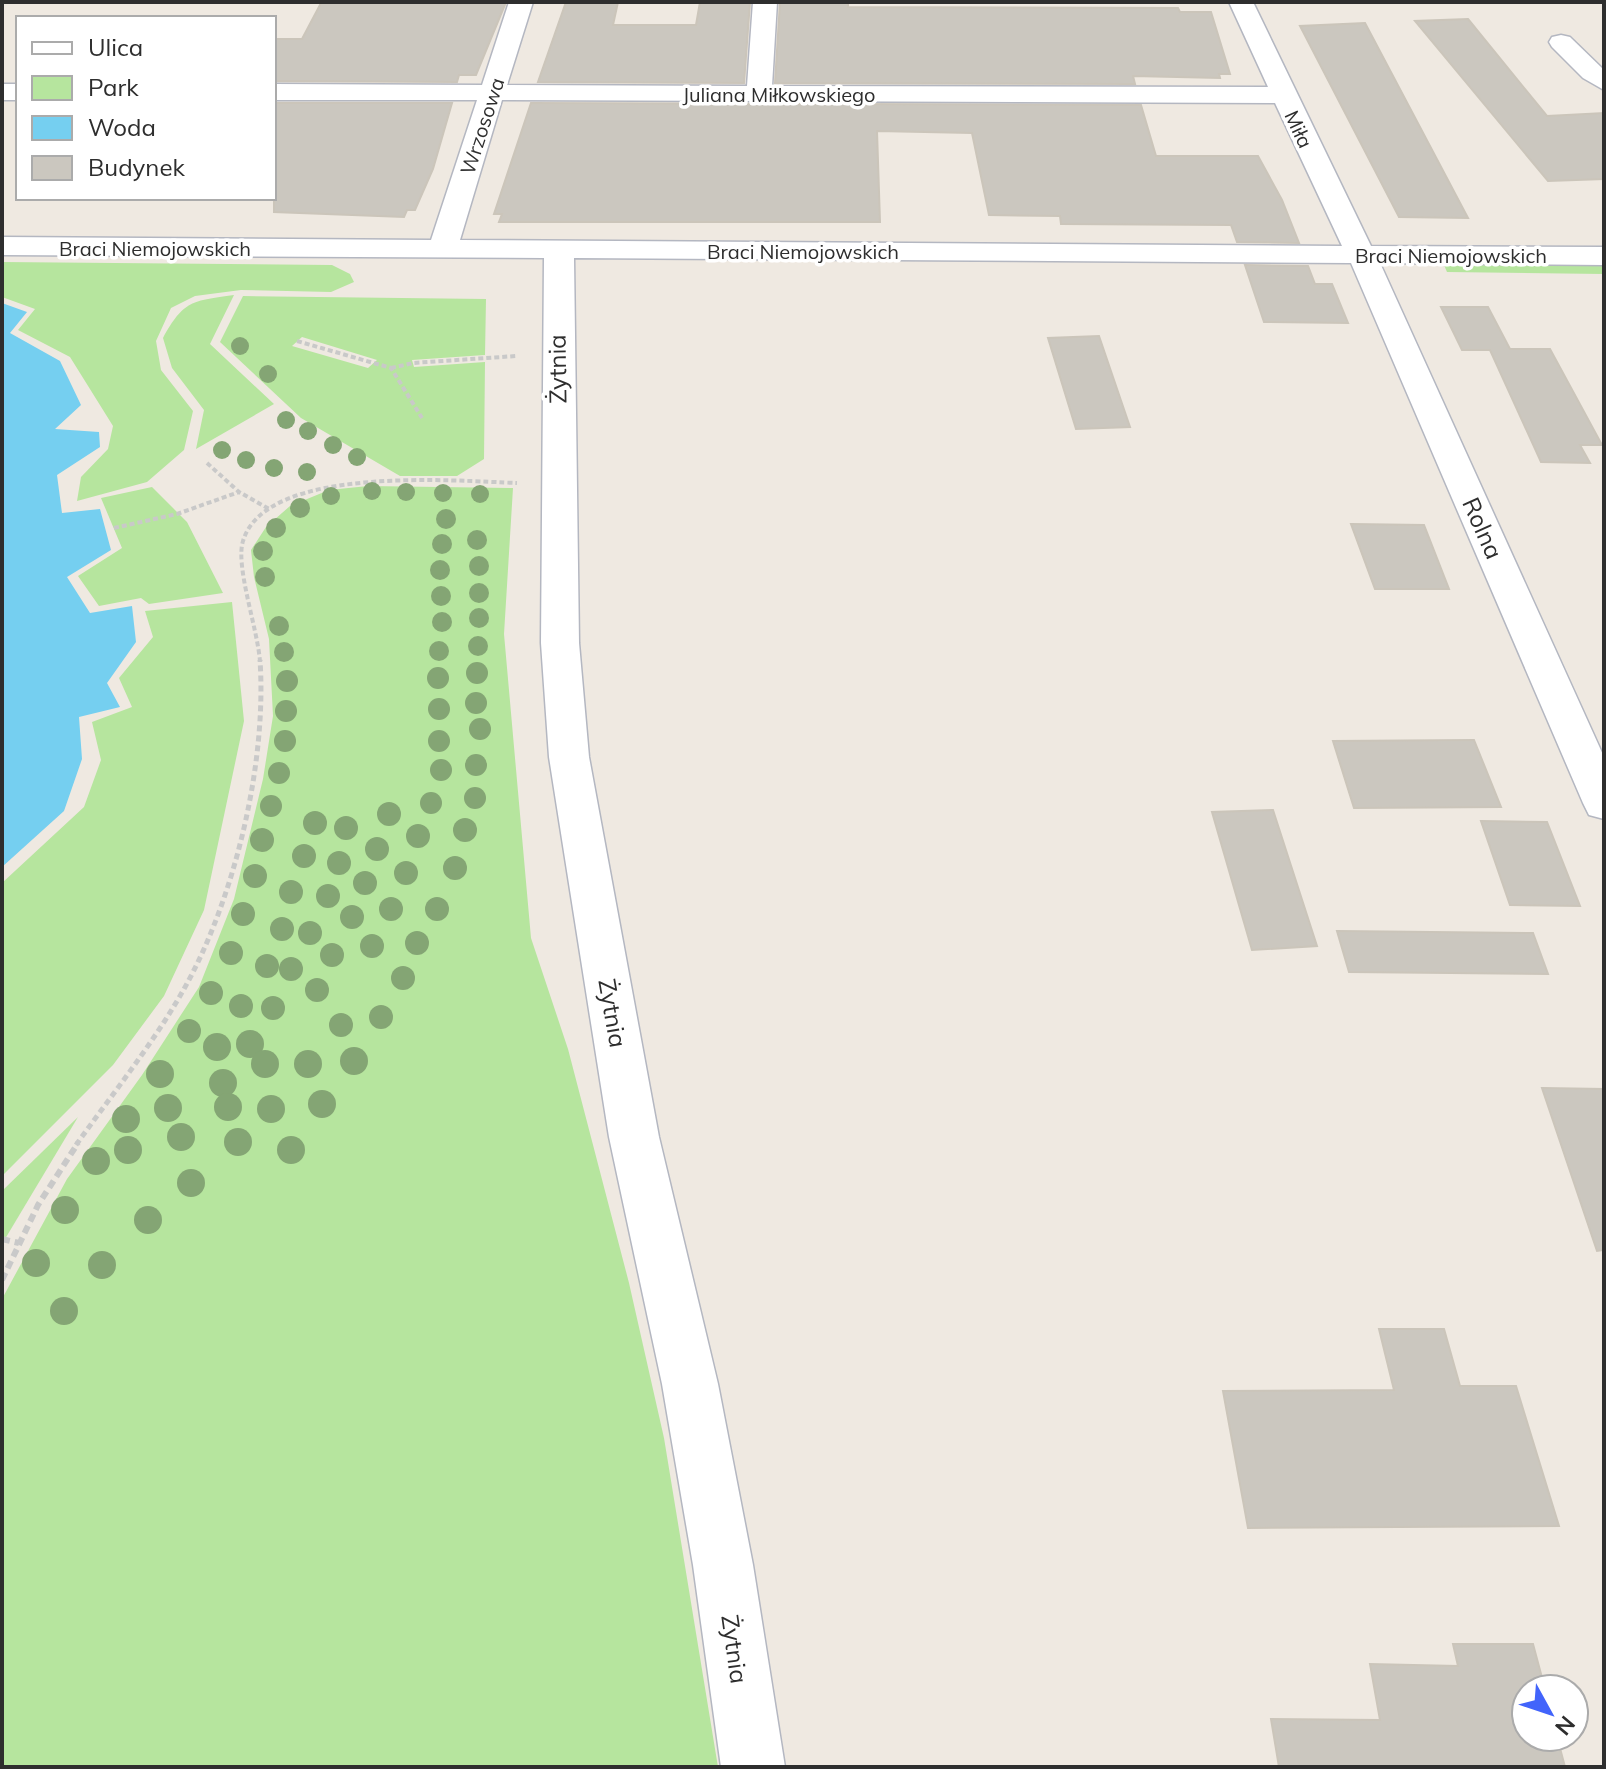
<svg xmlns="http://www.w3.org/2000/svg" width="1606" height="1769" viewBox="0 0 1606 1769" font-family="Mulish,sans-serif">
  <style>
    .green { fill: #b6e59e; fill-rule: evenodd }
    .water { fill: #75cff0 }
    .building { fill: #cbc7bf; stroke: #cbc5ba; stroke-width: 2 }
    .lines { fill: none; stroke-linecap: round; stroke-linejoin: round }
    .street-casing { stroke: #b4b7c1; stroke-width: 3 }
    .path-far2 { stroke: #c9c9c9; stroke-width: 4; stroke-dasharray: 5 3; stroke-linecap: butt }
    .path-far1 { stroke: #c9c9c9; stroke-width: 5; stroke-dasharray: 6 4; stroke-linecap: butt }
    .path { stroke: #c9c9c9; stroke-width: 6; stroke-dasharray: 8 5; stroke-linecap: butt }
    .street { fill: #fff; fill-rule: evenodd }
    .tree { fill: #84a574 }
    .labels { text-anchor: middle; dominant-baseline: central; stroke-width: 7; stroke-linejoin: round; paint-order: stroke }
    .far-street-label { font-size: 20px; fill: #2e2e2e; stroke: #fff }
    .street-label { font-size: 24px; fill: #2e2e2e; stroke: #fff }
  </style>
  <rect width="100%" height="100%" fill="#efe9e1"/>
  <g class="green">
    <polygon points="2,262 332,265 350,274 354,282 331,292 241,290 195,296 171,308 156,341 161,370 193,411 184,450 147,482 77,501 81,477 108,449 113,426 70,357 18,330 35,309 2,297"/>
    <polygon points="1444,265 1604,266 1604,274 1447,272"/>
    <path d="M234,295L210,344L274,404L196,449L204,410L172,368L163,338C184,300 192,301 234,295Z"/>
    <path d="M243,296L486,299L485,355L412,360L414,367L485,362L484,459L457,476H400L301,418L220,342ZM302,337L377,360L368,368L292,346Z"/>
    <polygon points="368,486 513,488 504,634 531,938 568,1049 629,1283 664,1438 718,1767 2,1767 2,1299 67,1179 142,1075 199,987 234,899 263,779 273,716 269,639 254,577 251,550 266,527 290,506 329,490"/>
    <polygon points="152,487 187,522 223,593 149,604 141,598 99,606 78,576 122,548 101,498"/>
    <polygon points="232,602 244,721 204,910 164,996 113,1065 2,1176 2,883 84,807 101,760 92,722 132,707 119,678 153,637 145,611"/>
    <polygon points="78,1117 2,1244 2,1191"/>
  </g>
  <polygon class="water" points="2,303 27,312 10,333 60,361 81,405 55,429 99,432 100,447 57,475 62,513 100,509 111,550 67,577 90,613 132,606 136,642 107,683 120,707 79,717 82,759 64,811 2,867"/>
  <g class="building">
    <polygon points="506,2 476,75 459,75 457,82 274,81 274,39 302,39 321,3"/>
    <polygon points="566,2 618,2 613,25 696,25 700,2 750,2 744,83 538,82"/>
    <polygon points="780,2 848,2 848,7 1178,8 1180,12 1211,12 1230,74 1219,74 1220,78 1133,76 1135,84 775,83"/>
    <polygon points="1468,19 1547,116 1604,113 1604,179 1548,181 1415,21"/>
    <polygon points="1365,23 1468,218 1399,217 1300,26"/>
    <polygon points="274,103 452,103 433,169 415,210 407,210 404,217 274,212"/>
    <polygon points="531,103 1141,105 1156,156 1258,156 1282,200 1299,243 1237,242 1231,225 1061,224 1060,216 989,215 972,133 877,131 880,222 499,222 502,214 494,214"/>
    <polygon points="1245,265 1308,266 1315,284 1332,284 1348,323 1264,322"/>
    <polygon points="1441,307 1488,307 1510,349 1550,349 1602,445 1580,445 1590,463 1541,462 1490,350 1462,350"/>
    <polygon points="1099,336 1130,427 1076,429 1048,338"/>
    <polygon points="1351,524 1424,525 1449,589 1375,589"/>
    <polygon points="1474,740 1501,807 1354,808 1333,741"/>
    <polygon points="1273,810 1317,946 1252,950 1212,812"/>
    <polygon points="1481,821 1547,822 1580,906 1510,905"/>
    <polygon points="1337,931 1533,933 1548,974 1349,972"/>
    <polygon points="1542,1088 1604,1089 1604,1250 1597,1251"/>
    <polygon points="1379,1329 1444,1329 1460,1386 1516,1386 1559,1526 1248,1528 1223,1391 1394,1390"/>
    <polygon points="1453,1644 1533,1644 1545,1689 1526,1689 1526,1737 1557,1737 1565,1767 1279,1767 1271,1719 1380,1720 1370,1664 1458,1666"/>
  </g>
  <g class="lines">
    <g class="street-casing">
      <g id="street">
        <path d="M509,2H533L507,85L747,86L753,2H777L772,86L1268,87L1229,2H1253L1371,246L1604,247V265L1380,263L1604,757V819L1589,815L1583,803L1351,263L574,258L579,643L589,757L659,1137L718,1384L753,1565L785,1767H721L693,1565L662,1384L609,1137L549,757L541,643L544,258L2,255V237L431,240L477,100H274V84L482,85ZM502,100L1275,103L1342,246L460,240Z"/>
        <polygon points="1561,35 1570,37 1604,70 1604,90 1583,78 1552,47 1549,42 1552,37"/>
        <rect x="2" y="84" width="16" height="16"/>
      </g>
    </g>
    <g class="path-far2">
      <polyline points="297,341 391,368 422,418"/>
      <polyline points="391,368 413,363 516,356"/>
      <polyline points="207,463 239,492 271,510"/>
      <polyline points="114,528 177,514 239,492"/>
      <path d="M260,662C258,630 235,566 243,541C266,464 456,481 517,483"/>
    </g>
    <path class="path-far1" d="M76,1145C113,1093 153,1044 184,989C235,898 267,763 260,660"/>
    <g class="path">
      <polyline points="2,1239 19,1243"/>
      <polyline points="2,1280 38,1205 78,1143"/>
    </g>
    <use href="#street" class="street"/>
  </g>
  <g class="tree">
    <circle cx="240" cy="346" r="9"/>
    <circle cx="268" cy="374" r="9"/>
    <circle cx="286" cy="420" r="9"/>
    <circle cx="308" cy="431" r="9"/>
    <circle cx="333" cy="445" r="9"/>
    <circle cx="222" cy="450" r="9"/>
    <circle cx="357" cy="457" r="9"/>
    <circle cx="246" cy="460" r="9"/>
    <circle cx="274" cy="468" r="9"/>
    <circle cx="307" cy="472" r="9"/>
    <circle cx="372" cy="491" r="9"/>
    <circle cx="406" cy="492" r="9"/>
    <circle cx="443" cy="493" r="9"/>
    <circle cx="480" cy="494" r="9"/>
    <circle cx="331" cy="496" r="9"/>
    <circle cx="300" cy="508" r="10"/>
    <circle cx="446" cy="519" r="10"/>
    <circle cx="276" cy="528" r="10"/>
    <circle cx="477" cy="540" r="10"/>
    <circle cx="442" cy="544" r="10"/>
    <circle cx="263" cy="551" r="10"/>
    <circle cx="479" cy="566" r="10"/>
    <circle cx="440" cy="570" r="10"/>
    <circle cx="265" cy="577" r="10"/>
    <circle cx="479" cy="593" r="10"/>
    <circle cx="441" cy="596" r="10"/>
    <circle cx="479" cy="618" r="10"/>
    <circle cx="442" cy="622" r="10"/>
    <circle cx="279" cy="626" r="10"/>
    <circle cx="478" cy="646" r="10"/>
    <circle cx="439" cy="651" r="10"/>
    <circle cx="284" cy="652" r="10"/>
    <circle cx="477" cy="673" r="11"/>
    <circle cx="438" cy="678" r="11"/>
    <circle cx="287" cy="681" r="11"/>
    <circle cx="476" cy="703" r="11"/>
    <circle cx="439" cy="709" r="11"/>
    <circle cx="286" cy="711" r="11"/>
    <circle cx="480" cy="729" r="11"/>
    <circle cx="285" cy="741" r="11"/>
    <circle cx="439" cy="741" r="11"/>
    <circle cx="476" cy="765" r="11"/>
    <circle cx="441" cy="770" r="11"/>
    <circle cx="279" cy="773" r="11"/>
    <circle cx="475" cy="798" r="11"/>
    <circle cx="431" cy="803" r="11"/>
    <circle cx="271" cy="806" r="11"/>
    <circle cx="389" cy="814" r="12"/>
    <circle cx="315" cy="823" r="12"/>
    <circle cx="346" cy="828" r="12"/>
    <circle cx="465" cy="830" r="12"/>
    <circle cx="418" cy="836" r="12"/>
    <circle cx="262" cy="840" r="12"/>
    <circle cx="377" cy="849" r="12"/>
    <circle cx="304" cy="856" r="12"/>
    <circle cx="339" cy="863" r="12"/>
    <circle cx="455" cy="868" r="12"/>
    <circle cx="406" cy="873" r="12"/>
    <circle cx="255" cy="876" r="12"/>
    <circle cx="365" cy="883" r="12"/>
    <circle cx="291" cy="892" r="12"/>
    <circle cx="328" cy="896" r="12"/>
    <circle cx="391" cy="909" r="12"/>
    <circle cx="437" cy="909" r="12"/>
    <circle cx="243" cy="914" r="12"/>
    <circle cx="352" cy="917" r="12"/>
    <circle cx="282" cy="929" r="12"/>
    <circle cx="310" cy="933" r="12"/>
    <circle cx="417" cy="943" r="12"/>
    <circle cx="372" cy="946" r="12"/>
    <circle cx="231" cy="953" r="12"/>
    <circle cx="332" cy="955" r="12"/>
    <circle cx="267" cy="966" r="12"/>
    <circle cx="291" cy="969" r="12"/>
    <circle cx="403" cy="978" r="12"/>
    <circle cx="317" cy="990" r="12"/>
    <circle cx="211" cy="993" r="12"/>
    <circle cx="241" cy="1006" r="12"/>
    <circle cx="273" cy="1008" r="12"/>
    <circle cx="381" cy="1017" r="12"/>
    <circle cx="341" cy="1025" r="12"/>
    <circle cx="189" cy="1031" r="12"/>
    <circle cx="250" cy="1044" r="14"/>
    <circle cx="217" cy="1047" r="14"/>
    <circle cx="354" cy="1061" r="14"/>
    <circle cx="265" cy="1064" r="14"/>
    <circle cx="308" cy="1064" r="14"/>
    <circle cx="160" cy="1074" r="14"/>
    <circle cx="223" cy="1083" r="14"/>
    <circle cx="322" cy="1104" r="14"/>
    <circle cx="228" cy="1107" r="14"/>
    <circle cx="168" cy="1108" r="14"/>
    <circle cx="271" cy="1109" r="14"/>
    <circle cx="126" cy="1119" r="14"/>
    <circle cx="181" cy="1137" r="14"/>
    <circle cx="238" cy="1142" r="14"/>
    <circle cx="128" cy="1150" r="14"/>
    <circle cx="291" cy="1150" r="14"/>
    <circle cx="96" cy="1161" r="14"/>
    <circle cx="191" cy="1183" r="14"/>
    <circle cx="65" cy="1210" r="14"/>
    <circle cx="148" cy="1220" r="14"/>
    <circle cx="36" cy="1263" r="14"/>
    <circle cx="102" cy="1265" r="14"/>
    <circle cx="64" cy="1311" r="14"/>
  </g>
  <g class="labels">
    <g class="far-street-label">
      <text x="779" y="94">Juliana Miłkowskiego</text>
      <text transform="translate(482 126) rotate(-72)">Wrzosowa</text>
      <text transform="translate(1299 129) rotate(65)">Miła</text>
      <text x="155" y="248">Braci Niemojowskich</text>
      <text x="803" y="251">Braci Niemojowskich</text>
      <text x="1451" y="255">Braci Niemojowskich</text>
    </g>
    <g class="street-label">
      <text transform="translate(557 369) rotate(-91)">Żytnia</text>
      <text transform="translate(1483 528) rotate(66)">Rolna</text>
      <text transform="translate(613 1013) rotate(80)">Żytnia</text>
      <text transform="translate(735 1649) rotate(82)">Żytnia</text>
    </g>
  </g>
  <rect width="1606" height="1769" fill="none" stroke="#2e2e2e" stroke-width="8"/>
  <rect x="16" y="16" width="260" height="184" fill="#ffffff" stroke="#ababab" stroke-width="2"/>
  <rect x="32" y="42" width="40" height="12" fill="#ffffff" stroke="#ababab" stroke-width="2"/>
  <text x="88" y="56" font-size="24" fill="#2e2e2e">Ulica</text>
  <rect x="32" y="76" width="40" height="24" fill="#b6e59e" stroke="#ababab" stroke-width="2"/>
  <text x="88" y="96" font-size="24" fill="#2e2e2e">Park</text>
  <rect x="32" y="116" width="40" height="24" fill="#75cff0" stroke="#ababab" stroke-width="2"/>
  <text x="88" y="136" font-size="24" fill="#2e2e2e">Woda</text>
  <rect x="32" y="156" width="40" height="24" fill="#cbc7bf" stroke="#ababab" stroke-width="2"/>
  <text x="88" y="176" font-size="24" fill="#2e2e2e">Budynek</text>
  <g transform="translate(1550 1713) rotate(130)"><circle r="38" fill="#ffffff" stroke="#ababab" stroke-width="2"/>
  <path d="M0-6L14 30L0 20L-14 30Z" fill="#4264fb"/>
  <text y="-12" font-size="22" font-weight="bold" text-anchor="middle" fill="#2e2e2e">N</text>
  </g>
</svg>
